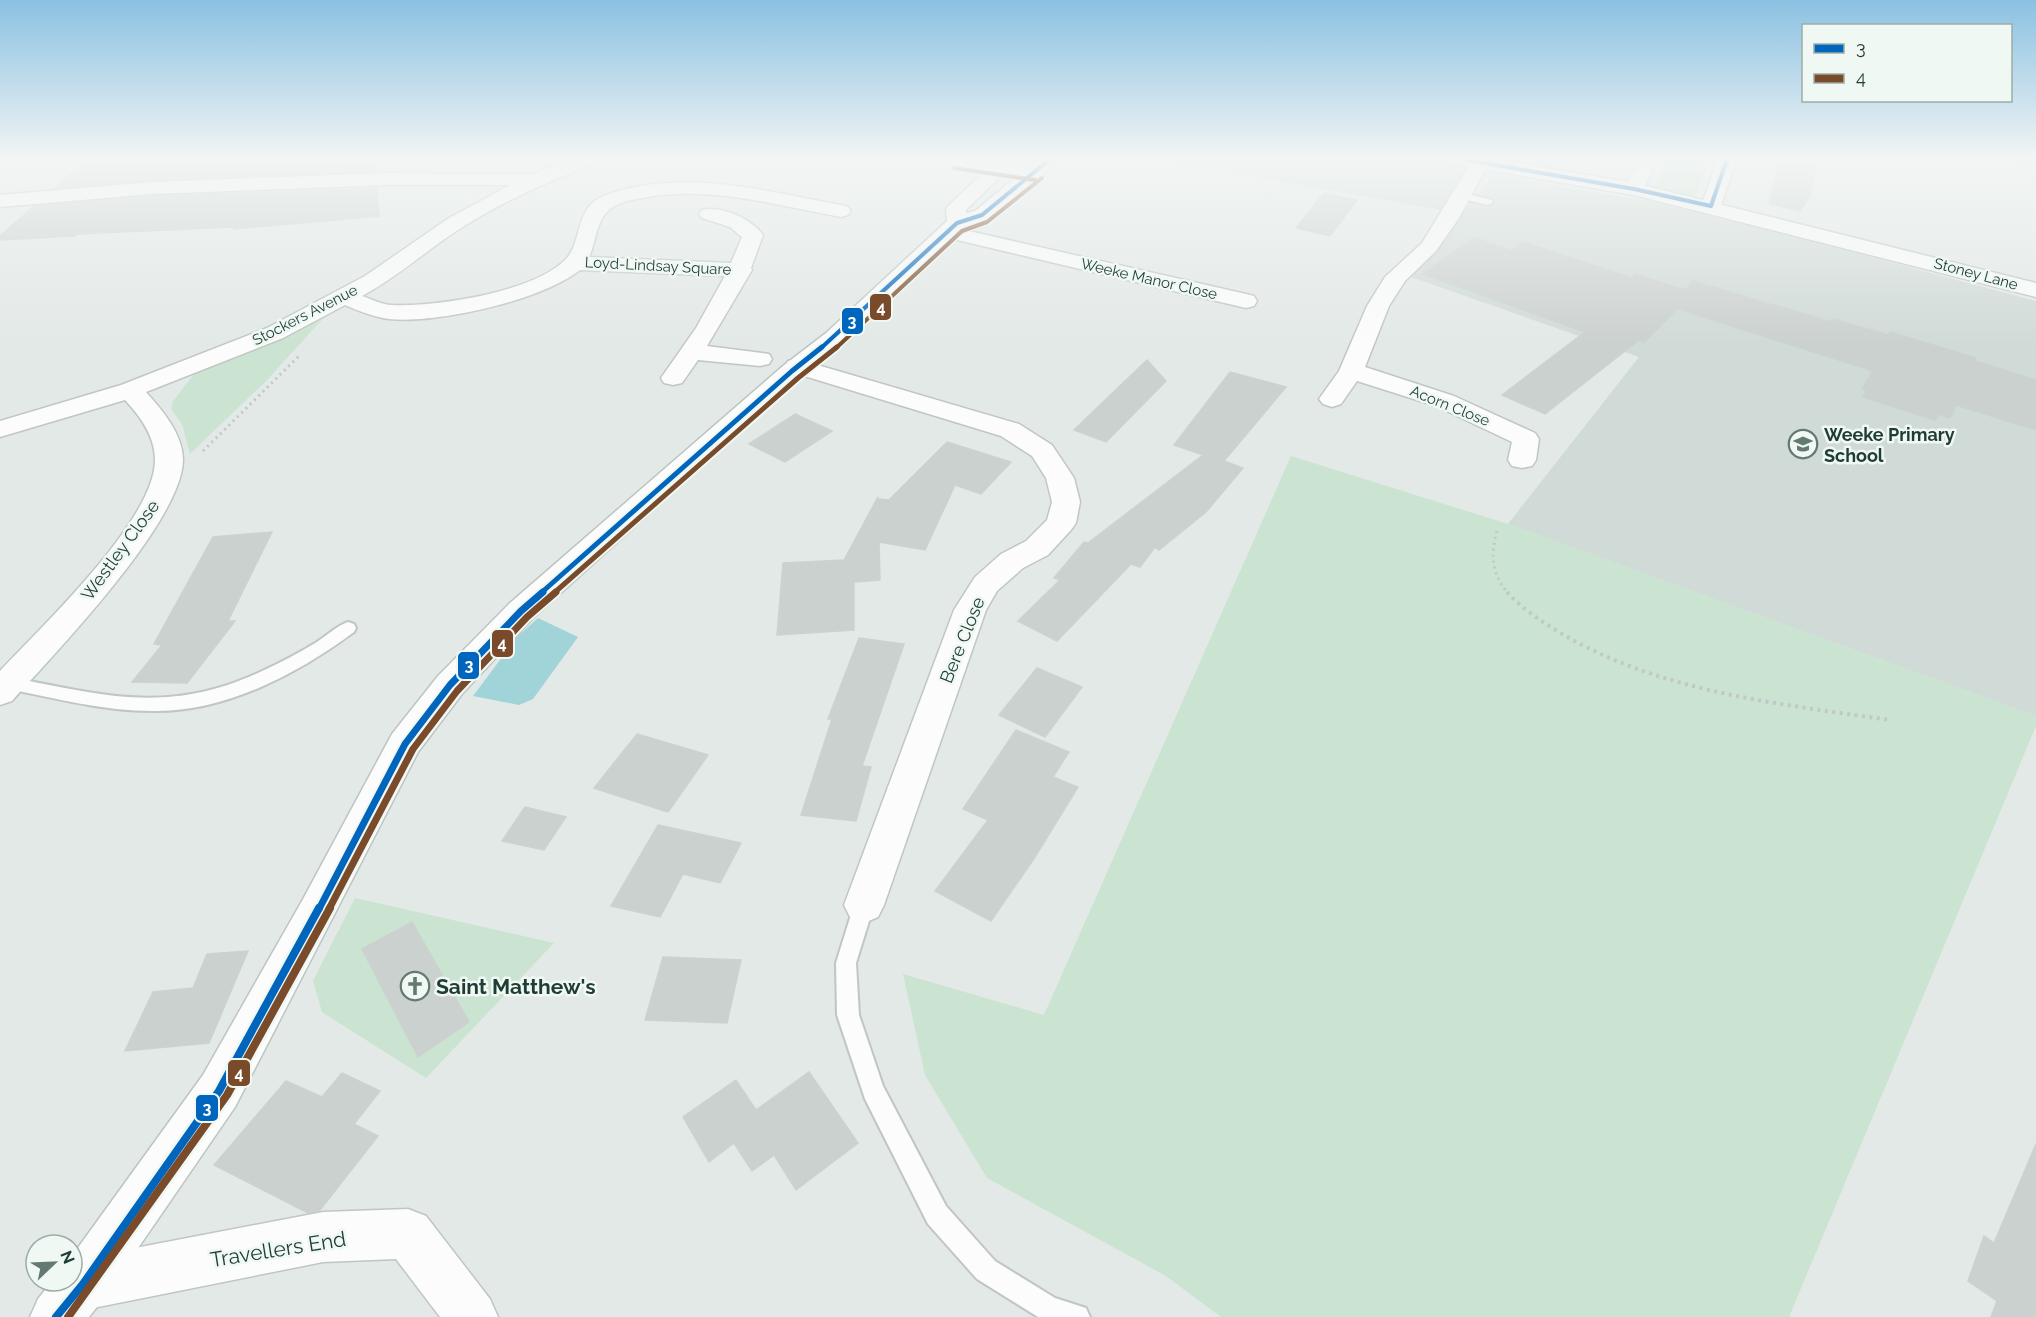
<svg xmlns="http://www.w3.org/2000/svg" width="2036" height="1317" viewBox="0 0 2036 1317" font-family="Raleway,sans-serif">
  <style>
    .built { fill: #d0dad6 }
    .green { fill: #cbe3d1 }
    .water { fill: #a0d4d9 }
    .building { fill: #cbd1cf; stroke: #cbd2cf; stroke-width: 1.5 }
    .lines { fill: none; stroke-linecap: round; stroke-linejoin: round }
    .service-casing { stroke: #c0c6c3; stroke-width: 4 }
    .minor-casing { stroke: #c0c6c3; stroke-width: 3 }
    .tertiary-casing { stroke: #c0c6c3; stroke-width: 3 }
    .secondary-casing { stroke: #bcc5c1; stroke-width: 3 }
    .path-far2 { stroke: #c0c9c5; stroke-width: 2; stroke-dasharray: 2 3; stroke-linecap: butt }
    .path-far1 { stroke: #c0c9c5; stroke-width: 3; stroke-dasharray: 2 4; stroke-linecap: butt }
    .path { stroke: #c0c9c5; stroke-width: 4; stroke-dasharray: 3 4.5; stroke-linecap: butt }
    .service { fill: #fbfcfb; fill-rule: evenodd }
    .minor { fill: #fbfcfb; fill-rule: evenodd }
    .tertiary { fill: #fbfcfb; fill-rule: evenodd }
    .secondary { fill: #fbfcfb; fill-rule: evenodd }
    .bus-1-far3-casing { stroke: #f0f8f4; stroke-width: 7 }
    .bus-1-far2-casing { stroke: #f0f8f4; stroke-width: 9 }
    .bus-1-far1-casing { stroke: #f0f8f4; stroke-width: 11 }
    .bus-1-casing { stroke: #f0f8f4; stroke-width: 13 }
    .bus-2-far3-casing { stroke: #f0f8f4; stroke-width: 7 }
    .bus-2-far2-casing { stroke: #f0f8f4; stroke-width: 9 }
    .bus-2-far1-casing { stroke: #f0f8f4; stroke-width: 11 }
    .bus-2-casing { stroke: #f0f8f4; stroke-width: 13 }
    .bus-1-far3 { stroke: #0065bd; stroke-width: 4 }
    .bus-1-far2 { stroke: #0065bd; stroke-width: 5 }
    .bus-1-far1 { stroke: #0065bd; stroke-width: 7 }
    .bus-1 { stroke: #0065bd; stroke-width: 8 }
    .bus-2-far3 { stroke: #7a4b2a; stroke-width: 4 }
    .bus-2-far2 { stroke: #7a4b2a; stroke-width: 5 }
    .bus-2-far1 { stroke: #7a4b2a; stroke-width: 7 }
    .bus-2 { stroke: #7a4b2a; stroke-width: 8 }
    .labels { text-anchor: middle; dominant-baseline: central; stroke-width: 5; stroke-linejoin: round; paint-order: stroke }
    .far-street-label { font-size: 15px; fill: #1f3d34; stroke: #f0f8f4 }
    .poi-label { font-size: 18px; font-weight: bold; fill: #1f3d34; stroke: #f0f8f4; text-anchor: start }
    .street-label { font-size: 18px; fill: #1f3d34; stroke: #f0f8f4 }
    .near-poi-label { font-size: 21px; font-weight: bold; fill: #1f3d34; stroke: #f0f8f4; text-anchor: start }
    .near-street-label { font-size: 21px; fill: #1f3d34; stroke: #f0f8f4 }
    .line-badge { stroke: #f0f8f4; stroke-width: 2 }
    .badge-label { font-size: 16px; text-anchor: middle; font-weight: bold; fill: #fff }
  </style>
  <rect width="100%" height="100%" fill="#e3e9e6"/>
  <g class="built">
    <polygon points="1152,159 1454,159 1470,163 1442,210"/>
    <polygon points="1493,175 1683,207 2036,301 2036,716 1508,524 1639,357 1411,277"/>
  </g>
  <g class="green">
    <polygon points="1667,159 1710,159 1695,197 1655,188"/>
    <polygon points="329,312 266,381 190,454 182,424 171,409 173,401 198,369"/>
    <polygon points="1291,456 1508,524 2036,716 2036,726 1789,1317 1221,1317 1166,1276 987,1178 925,1075 903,974 1044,1015"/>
    <polygon points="355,898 554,943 426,1078 322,1012 313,981"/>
  </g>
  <polygon class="water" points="538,618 578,637 533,699 519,705 473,696 517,637"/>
  <g class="building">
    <polygon points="88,159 376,159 376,171 152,180 55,188"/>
    <polygon points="1780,159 1817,159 1810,196 1800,211 1769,204"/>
    <polygon points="377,188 379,216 234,229 235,227 77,234 74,236 0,240 0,236 34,206 152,196"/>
    <polygon points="1324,193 1357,200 1330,236 1296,228"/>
    <polygon points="1474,238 1512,251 1523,242 1631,278 1635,274 1685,290 1693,281 1832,322 1834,319 1889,335 1890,332 1976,358 1975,361 2036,380 2036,430 1956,405 1950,418 1938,414 1935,420 1863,397 1867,391 1862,389 1873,371 1678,309 1644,342 1639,340 1545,414 1502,395 1585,332 1423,274"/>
    <polygon points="1147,360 1166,381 1106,442 1074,430"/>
    <polygon points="1230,372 1286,387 1224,461 1243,468 1206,512 1159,550 1155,547 1140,567 1131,564 1057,641 1018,621 1060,580 1054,578 1084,542 1088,543 1203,455 1174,445"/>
    <polygon points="795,414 832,431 785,462 749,444"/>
    <polygon points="947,442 1011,462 981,494 955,485 925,550 879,542 880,580 854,582 854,630 777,635 783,563 844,560 878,497 878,499 889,500"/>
    <polygon points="272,532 228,621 235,621 187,683 132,682 162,645 154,644 213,537"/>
    <polygon points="859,638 904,644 862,766 871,767 856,821 801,815 832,719 828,719"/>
    <polygon points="1037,668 1082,687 1045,737 999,715"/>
    <polygon points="1016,730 1069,752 1053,777 1078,787 1035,857 991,921 935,891 988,820 963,809"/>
    <polygon points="637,734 708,755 668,812 594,788"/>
    <polygon points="525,807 566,817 544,850 502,841"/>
    <polygon points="658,825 741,843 720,883 683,874 660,917 611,906"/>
    <polygon points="412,922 469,1022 418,1057 362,949"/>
    <polygon points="248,951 209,1043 125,1051 153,992 193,988 207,954"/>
    <polygon points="663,957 741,960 727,1023 645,1020"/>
    <polygon points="809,1072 858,1143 796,1190 774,1155 752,1171 734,1143 709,1162 683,1117 736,1080 756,1110"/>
    <polygon points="342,1073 380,1091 354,1124 378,1136 320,1210 308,1213 214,1165 286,1081 322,1097"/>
    <polygon points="2036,1144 2036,1317 1991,1317 1997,1301 1968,1281 1984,1236 1994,1243"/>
  </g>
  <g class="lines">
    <g class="service-casing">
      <g id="service">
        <polygon points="1462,193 1492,200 1493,202 1488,205 1459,198 1457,196"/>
        <path d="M348,622L354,624L356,628L354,632C299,673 227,711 158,711C108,712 58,699 9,689L3,687L1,683L3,679L9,677C103,695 168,715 260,672C280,663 299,653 317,642C327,635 337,626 348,622Z"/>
        <polygon points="864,896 871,899 874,905 856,963 859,1015 883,1086 946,1206 995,1261 1055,1298 1086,1308 1090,1317 1038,1317 977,1279 928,1224 865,1099 837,1015 836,963 854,905 857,899"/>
      </g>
    </g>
    <g class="minor-casing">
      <g id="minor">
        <path d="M572,159H599L597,163C550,180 506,200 464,226C429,248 399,276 362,296C372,299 382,305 392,305C437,307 533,292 565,260C583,243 574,207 604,196C681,167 764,191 841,205L848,207L851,211L848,215L841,217C775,205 705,184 637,199C627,201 616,203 608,211C596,222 596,243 589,257L731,263L742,237L730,227L702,218L699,214L702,210C721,205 752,219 763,235L751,268L752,270L707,346L769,354L772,359L769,364L760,366L698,360L682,383L673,385L664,383L661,378L696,328L725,276L580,270C542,300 438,324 389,319C374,317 359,311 345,305L283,338L146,392C162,410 183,434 183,460C182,522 55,653 12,701L0,705V671C41,627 155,520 155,460C155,436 140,416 125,400L0,437V421L121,385L267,328L365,276L449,218L510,185H388L152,194L0,207V195L152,182L388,173L532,174Z"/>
        <polygon points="1473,159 1487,159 1489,163 1459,218 1436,251 1405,281 1389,306 1365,367 1454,396 1535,433 1539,439 1536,460 1532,466 1522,468 1512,466 1508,460 1512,442 1436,406 1357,381 1341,404 1332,407 1323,404 1319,399 1339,371 1367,306 1385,277 1422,243"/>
        <polygon points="1640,159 1658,159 1641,193 1627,193 1624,189"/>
        <polygon points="1718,159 1736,159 1721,206 1718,210 1704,210 1701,206"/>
        <polygon points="947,226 1246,294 1254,296 1257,301 1254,306 1246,308 940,236 937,232 940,228"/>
        <polygon points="797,359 1019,424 1052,445 1074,478 1080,502 1076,523 1071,530 1048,555 1023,568 997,591 986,610 884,905 878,917 864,923 850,917 844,905 954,610 975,577 1001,554 1026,541 1047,520 1052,502 1046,478 1032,456 1001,436 788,371 785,366 788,361"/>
        <polygon points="408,1209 426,1216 490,1299 498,1317 440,1317 396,1259 323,1262 83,1310 65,1302 57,1284 59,1281 72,1281 72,1263 83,1258 323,1212"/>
      </g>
    </g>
    <g class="tertiary-casing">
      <g id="tertiary">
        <path d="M946,159C979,159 1011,159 1043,167L1045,171L1043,175L1036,177L955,165L948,163Z"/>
        <polygon points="1450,159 1494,159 1634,183 2036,283 2036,297 1634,195 1459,165 1452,163"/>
      </g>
    </g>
    <g class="secondary-casing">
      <polygon id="secondary" points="998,159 1018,159 966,210 966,213 975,211 1038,159 1059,159 989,219 964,227 842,343 801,376 532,619 462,694 418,752 235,1107 101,1302 89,1317 30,1317 38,1299 52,1281 72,1281 72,1256 203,1075 302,901 392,734 438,676 510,603 783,366 826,333 947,221 946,209 949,205"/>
    </g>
    <polyline class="path-far2" points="1986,159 2036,168"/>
    <g class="path-far1">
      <polyline points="203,451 300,355"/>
      <path d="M1497,531C1490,554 1492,575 1508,593"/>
    </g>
    <path class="path" d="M1507,592C1524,611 1547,625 1569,638C1668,693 1780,704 1890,720"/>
    <use href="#service" class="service"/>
    <use href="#minor" class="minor"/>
    <use href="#tertiary" class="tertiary"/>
    <use href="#secondary" class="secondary"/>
    <g class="bus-1-far3-casing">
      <g id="bus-1-far3">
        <polyline points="1461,159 1634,189 1711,206 1727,159"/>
        <polyline points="820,349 957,223 982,215 1050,159"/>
      </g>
    </g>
    <g class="bus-1-far2-casing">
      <polyline id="bus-1-far2" points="541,593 792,371 822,347"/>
    </g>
    <g class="bus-1-far1-casing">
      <polyline id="bus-1-far1" points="319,909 405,744 450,685 521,611 543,592"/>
    </g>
    <g class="bus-1-casing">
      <polyline id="bus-1" points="56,1317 83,1284 219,1091 319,908"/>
    </g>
    <g class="bus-2-far3-casing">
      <g id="bus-2-far3">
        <polyline points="954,168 1035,180"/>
        <polyline points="835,349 962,231 987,222 1042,178"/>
      </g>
    </g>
    <g class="bus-2-far2-casing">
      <polyline id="bus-2-far2" points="554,593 798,378 837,347"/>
    </g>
    <g class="bus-2-far1-casing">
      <polyline id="bus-2-far1" points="329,909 413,749 457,691 527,617 556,592"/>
    </g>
    <g class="bus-2-casing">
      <polyline id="bus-2" points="68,1317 227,1095 330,908"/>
    </g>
    <use href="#bus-1-far3" class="bus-1-far3"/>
    <use href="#bus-1-far2" class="bus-1-far2"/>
    <use href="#bus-1-far1" class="bus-1-far1"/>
    <use href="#bus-1" class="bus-1"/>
    <use href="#bus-2-far3" class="bus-2-far3"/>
    <use href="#bus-2-far2" class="bus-2-far2"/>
    <use href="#bus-2-far1" class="bus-2-far1"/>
    <use href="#bus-2" class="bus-2"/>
  </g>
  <linearGradient id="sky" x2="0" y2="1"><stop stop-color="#8bc1e2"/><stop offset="0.46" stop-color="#f2f5f4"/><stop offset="1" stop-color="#f2f5f4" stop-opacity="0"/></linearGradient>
  <rect width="2036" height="344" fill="url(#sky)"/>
  <defs>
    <g id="school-ring" transform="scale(1.5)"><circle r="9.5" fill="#f0f8f4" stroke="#647972" stroke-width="1.5"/><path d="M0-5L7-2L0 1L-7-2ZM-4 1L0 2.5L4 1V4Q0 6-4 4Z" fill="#647972"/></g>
    <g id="church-ring" transform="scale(1.5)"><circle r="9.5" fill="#f0f8f4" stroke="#647972" stroke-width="1.5"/><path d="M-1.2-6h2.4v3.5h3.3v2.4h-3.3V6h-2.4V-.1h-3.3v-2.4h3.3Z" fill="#647972"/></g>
  </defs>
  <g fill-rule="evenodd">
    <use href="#school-ring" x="1803" y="444"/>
    <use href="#church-ring" x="415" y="986"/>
  </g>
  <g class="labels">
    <g class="far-street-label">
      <text transform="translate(658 266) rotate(3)">Loyd-Lindsay Square</text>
      <text transform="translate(1976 274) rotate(15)">Stoney Lane</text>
      <text transform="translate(1149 279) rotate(13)">Weeke Manor Close</text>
      <text transform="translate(305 315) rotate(-27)">Stockers Avenue</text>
      <text transform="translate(1450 406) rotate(22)">Acorn Close</text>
    </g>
    <g class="poi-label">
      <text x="1824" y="434">Weeke Primary<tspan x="1824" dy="21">School</tspan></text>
    </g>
    <g class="street-label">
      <text transform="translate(120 550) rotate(-54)">Westley Close</text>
      <text transform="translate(962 640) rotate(-68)">Bere Close</text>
    </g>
    <g class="near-poi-label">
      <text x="436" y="986">Saint Matthew's</text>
    </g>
    <g class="near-street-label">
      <text transform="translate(278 1249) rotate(-9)">Travellers End</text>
    </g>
  </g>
  <g class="line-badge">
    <rect x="869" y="293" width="23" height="28" rx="6" fill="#7a4b2a"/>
    <rect x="841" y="307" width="23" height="28" rx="6" fill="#0065bd"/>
    <rect x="491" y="629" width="23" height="29" rx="6" fill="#7a4b2a"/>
    <rect x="457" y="651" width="23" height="29" rx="6" fill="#0065bd"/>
    <rect x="227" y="1059" width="24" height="28" rx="6" fill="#7a4b2a"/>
    <rect x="195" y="1094" width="24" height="28" rx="6" fill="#0065bd"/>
  </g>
  <g class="badge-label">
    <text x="881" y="313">4</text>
    <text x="852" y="327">3</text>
    <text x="502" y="649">4</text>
    <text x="469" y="671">3</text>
    <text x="239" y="1079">4</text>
    <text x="207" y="1114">3</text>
  </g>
  <rect x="1802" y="24" width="210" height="78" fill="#f0f8f4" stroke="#9cada7" stroke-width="1.5"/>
  <rect x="1814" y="44" width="30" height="9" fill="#0065bd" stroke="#9cada7" stroke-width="1.5"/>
  <text x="1856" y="54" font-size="18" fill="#1f3d34">3</text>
  <rect x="1814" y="74" width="30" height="9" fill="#7a4b2a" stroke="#9cada7" stroke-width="1.5"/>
  <text x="1856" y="84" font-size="18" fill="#1f3d34">4</text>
  <g transform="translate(54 1263) rotate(67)"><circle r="28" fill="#f0f8f4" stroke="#9cada7" stroke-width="1.5"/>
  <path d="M0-4.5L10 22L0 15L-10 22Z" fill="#647972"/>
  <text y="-9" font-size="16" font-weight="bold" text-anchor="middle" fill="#1f3d34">N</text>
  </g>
</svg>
